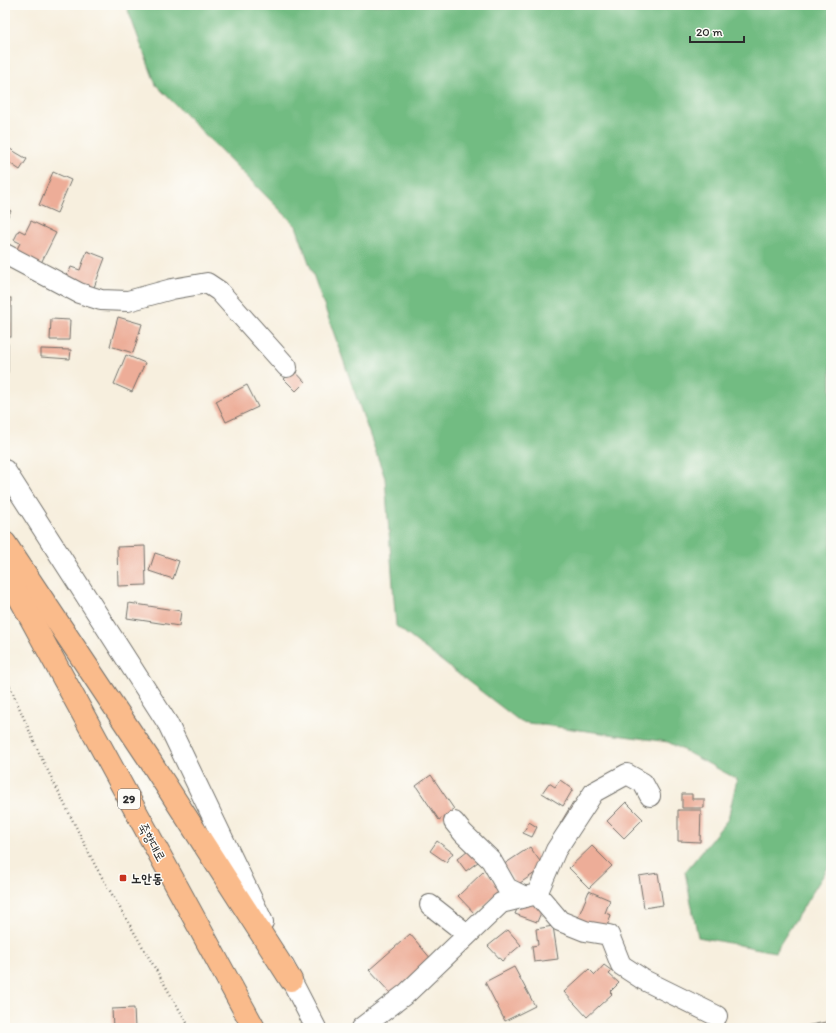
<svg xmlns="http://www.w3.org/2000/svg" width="836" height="1033" viewBox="0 0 836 1033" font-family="Itim,'Poor Story',sans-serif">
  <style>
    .forest { fill: #72bc82; stroke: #4e7456 }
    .building { fill: #edad98 }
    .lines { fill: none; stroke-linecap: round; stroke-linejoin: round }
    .minor-casing { stroke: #72706a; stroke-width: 22 }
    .major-casing { stroke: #72706a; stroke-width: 24 }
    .path { stroke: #72706a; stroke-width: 2.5; stroke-dasharray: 1 3; stroke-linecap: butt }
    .minor { stroke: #fff; stroke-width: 20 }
    .major { stroke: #fabb8b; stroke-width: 22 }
    .poi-dot { fill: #c8321e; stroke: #fdfcf7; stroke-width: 1.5 }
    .labels { text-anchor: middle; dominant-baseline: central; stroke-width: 3; stroke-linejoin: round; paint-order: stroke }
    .shield { fill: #fdfcf7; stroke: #6a6a68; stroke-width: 1 }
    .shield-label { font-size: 12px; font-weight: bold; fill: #2b2b2b }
    .street-label { font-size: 13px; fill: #2b2b2b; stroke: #fdfcf7 }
    .poi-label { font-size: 13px; font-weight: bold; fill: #2b2b2b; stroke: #fdfcf7; text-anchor: start }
  </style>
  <rect width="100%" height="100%" fill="#fdfcf7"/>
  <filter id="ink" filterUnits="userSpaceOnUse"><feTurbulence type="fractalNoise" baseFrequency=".025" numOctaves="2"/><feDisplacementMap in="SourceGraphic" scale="8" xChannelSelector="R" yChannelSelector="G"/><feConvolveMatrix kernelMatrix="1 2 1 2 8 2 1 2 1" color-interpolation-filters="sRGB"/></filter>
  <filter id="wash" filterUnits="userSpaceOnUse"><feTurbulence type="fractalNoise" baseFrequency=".012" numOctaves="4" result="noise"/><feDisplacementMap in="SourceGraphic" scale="16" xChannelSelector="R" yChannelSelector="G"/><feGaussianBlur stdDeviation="0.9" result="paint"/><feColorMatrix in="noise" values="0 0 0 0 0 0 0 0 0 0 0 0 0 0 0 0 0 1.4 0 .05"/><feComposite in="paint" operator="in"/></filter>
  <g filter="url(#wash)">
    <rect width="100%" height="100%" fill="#f7efde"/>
    <polygon class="forest" points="126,5 831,5 831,863 775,952 698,937 685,872 728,819 737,779 668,742 521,722 396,626 385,478 296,226 156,85"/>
    <g id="blocks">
      <g class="building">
        <polygon points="5,146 27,159 20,170 5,160"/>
        <polygon points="53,172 71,180 57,213 39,205"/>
        <polygon points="5,207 11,211 5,221"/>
        <polygon points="31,221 56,233 40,265 15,253 20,243 14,240 19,230 25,233"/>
        <polygon points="87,251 105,258 93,290 66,280 71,267 80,270"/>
        <rect x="5" y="298" width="6" height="39"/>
        <polygon points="118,317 142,324 133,353 110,346"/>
        <polygon points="51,319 70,320 69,340 50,340"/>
        <rect x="5" y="344" width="3" height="28"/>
        <polygon points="41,349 71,350 70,359 41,357"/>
        <polygon points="126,355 145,363 132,392 114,384"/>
        <polygon points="294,370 305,382 296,391 284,379"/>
        <polygon points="247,385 258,407 226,422 216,401"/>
        <polygon points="145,546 146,585 118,586 117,547"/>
        <polygon points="155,553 179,561 173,579 149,571"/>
        <polygon points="129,603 181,611 179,626 127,618"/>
        <polygon points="431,775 454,809 439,820 416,786"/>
        <polygon points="560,780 573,789 563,806 542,793 549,783 555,787"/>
        <polygon points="682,794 692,794 692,799 704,799 704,808 682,808"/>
        <polygon points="573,802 581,806 567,828 560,824"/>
        <polygon points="626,802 643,819 624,838 607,821"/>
        <polygon points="678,810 701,810 700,842 678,841"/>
        <polygon points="529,822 537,827 532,837 523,833"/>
        <polygon points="437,841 453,853 446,862 430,851"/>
        <polygon points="592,846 612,866 589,888 569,868"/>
        <polygon points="530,847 544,867 517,885 503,865"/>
        <polygon points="468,850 478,862 466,871 457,859"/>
        <polygon points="484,871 502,889 475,914 458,896"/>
        <polygon points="658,873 663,905 644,908 639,876"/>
        <polygon points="589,891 610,900 605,913 611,915 605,931 577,920"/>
        <polygon points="526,901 543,908 537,922 515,914 519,904"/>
        <polygon points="553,926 558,959 534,962 532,946 538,945 536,929"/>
        <polygon points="508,930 521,945 502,961 488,946"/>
        <polygon points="410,934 432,960 392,995 369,970"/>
        <polygon points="604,965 612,971 609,974 619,983 610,992 612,994 587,1017 564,992 589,969 595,975"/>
        <polygon points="514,967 535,1006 505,1021 485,982"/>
        <polygon points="134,1008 135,1028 113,1028 112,1009"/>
        <polygon points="831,1021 831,1028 800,1028 800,1027"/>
      </g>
    </g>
  </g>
  <g filter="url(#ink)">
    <use href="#blocks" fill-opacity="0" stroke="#72706a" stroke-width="1"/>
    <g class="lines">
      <g class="minor-casing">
        <g id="minor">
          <polyline points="5,254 79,293 101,300 128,301 172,289 207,283 219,291 287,367"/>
          <polyline points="5,470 168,724 263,922"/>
          <polyline points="454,822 463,833 491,860 507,888 525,897"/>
          <polyline points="537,894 560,921 585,931 609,935 621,965 644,980 717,1016"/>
          <polyline points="430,905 467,934"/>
          <polyline points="284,966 316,1028"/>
          <polyline points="361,1028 407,993 501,903 537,894 556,850 594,792 627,774 643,783 650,796"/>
        </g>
      </g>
      <g class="major-casing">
        <g id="major">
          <polyline points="5,543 149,759 291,980"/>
          <polyline points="5,571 254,1028"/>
        </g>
      </g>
      <polyline class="path" points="5,675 39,753 96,867 190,1028"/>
      <use href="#minor" class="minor"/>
      <use href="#major" class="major"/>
    </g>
  </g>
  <rect class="poi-dot" x="119" y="874" width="8" height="8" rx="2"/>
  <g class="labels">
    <rect class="shield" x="118" y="789" width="22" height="20" rx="3"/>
    <g class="shield-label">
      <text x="129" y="799">29</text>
    </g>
    <g class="street-label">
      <text transform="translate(152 842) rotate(61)">죽향대로</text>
    </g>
    <g class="poi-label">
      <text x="131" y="878">노안동</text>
    </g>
  </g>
  <rect width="836" height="1033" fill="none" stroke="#fdfcf7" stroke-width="20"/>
  <path d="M690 36v6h54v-6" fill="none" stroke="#2b2b2b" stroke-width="2"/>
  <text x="696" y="36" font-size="12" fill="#2b2b2b" stroke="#fdfcf7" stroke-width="3" paint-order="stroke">20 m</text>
</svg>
